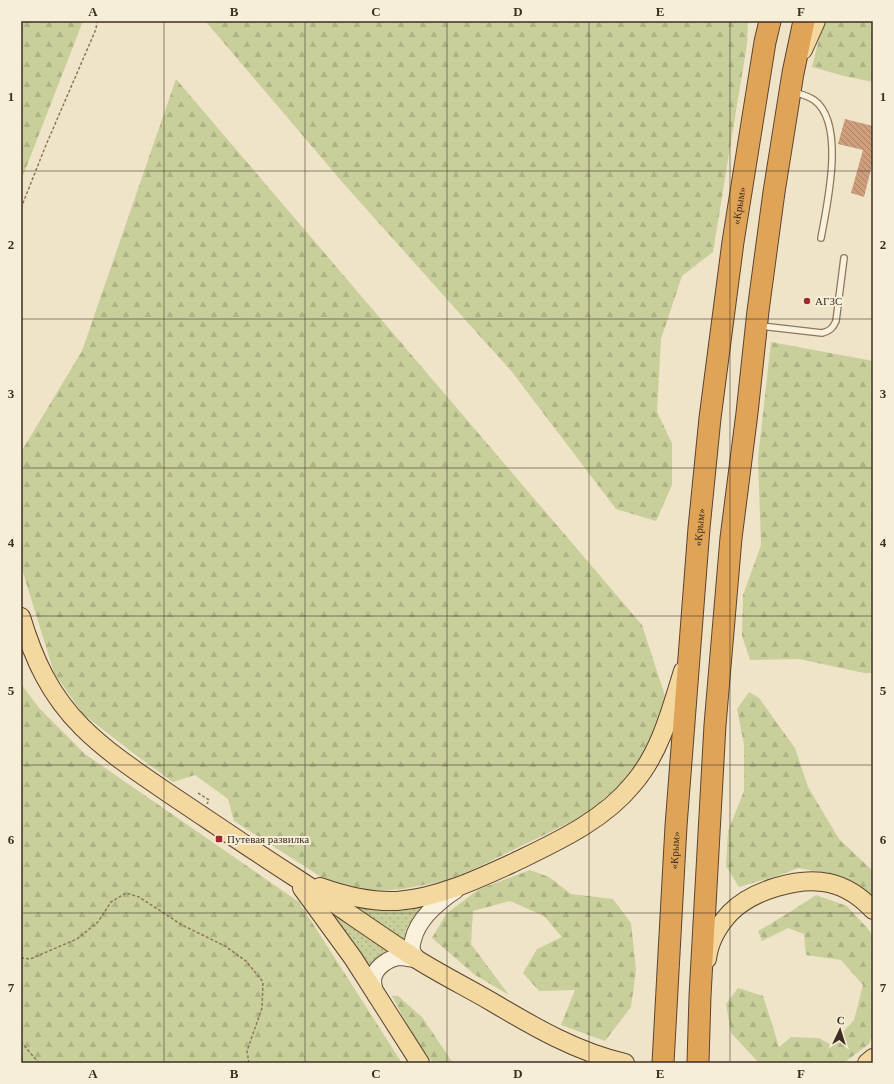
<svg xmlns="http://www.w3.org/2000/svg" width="894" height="1084" viewBox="0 0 894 1084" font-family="Georgia,serif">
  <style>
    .grass { fill: url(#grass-dots) }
    .forest { fill: url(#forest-firs) }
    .building { fill: url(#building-back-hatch) }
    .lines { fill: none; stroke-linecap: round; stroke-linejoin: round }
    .lane-casing { stroke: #8d765c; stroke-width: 8 }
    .secondary-casing { stroke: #6f573f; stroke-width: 18 }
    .primary-casing { stroke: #5b4430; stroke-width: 20 }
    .highway-casing { stroke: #5b4430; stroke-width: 23 }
    .path { stroke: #8d765c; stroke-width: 1.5; stroke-dasharray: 3 2; stroke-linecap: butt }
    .lane { stroke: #faf1dc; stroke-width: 5.5 }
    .secondary { stroke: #faf1dc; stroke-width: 16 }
    .primary { stroke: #f3d9a0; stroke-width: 18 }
    .highway { stroke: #e0a458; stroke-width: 21 }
    .grid { fill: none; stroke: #3d2e20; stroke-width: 1; stroke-opacity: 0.55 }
    .poi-dot { fill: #9e2a2b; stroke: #f7eed8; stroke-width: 1.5 }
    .labels { text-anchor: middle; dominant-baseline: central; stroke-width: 4; stroke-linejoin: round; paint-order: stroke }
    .street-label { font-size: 11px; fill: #3d2e20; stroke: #f7eed8 }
    .poi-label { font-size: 11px; fill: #3d2e20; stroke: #f7eed8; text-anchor: start }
    .neatline { fill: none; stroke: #3d2e20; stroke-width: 1.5 }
    .grid-label { font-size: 13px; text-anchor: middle; font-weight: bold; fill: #3d2e20 }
  </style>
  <defs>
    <pattern id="grass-dots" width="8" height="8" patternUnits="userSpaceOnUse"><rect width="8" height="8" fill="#c9cf9b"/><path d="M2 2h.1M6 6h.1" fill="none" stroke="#aeb285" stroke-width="1.8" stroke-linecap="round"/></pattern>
    <pattern id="forest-firs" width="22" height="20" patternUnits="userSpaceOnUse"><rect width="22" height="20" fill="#c9cf9b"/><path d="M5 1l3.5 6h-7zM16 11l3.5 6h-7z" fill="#aeb285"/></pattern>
    <pattern id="building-back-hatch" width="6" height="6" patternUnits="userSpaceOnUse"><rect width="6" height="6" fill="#cf9f7d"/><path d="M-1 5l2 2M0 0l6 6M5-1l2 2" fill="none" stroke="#a98266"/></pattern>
  </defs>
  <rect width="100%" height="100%" fill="#f0e4c8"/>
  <g class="grass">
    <polygon points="437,899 407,944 346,901"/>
    <polygon points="325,906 394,953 370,977"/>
  </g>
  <g class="forest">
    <polygon points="21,21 83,21 24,173 21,178"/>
    <polygon points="208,21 748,21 747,44 713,252 682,276 661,339 657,412 672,443 672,485 656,521 616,509 512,372 343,183 207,23"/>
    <polygon points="825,21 873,21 873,82 844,76 812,67 822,27"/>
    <polygon points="176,79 642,625 667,702 633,772 587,814 472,870 445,881 403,889 375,891 335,886 234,821 228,799 195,775 173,782 133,753 83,714 54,673 21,566 21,452 82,351"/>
    <polygon points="771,342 873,361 873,673 864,673 799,659 750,660 742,636 743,595 761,545 758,458"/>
    <polygon points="21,682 22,685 39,708 85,754 299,902 402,1063 21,1063"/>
    <polygon points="749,692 759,698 795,748 808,787 839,839 873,871 873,898 856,883 824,873 799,868 777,876 739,887 726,866 728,831 744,791 744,745 737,709"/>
    <polygon points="530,870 549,877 571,894 613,899 631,923 636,970 631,1007 605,1041 561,1025 575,990 539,991 523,973 537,949 562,937 544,916 510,901 473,911 471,944 509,995 475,975 432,938 446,914 479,889"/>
    <polygon points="816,895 847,906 869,930 873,938 873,1034 869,1044 845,1062 767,1063 758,1062 731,1033 726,1004 738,988 763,996 773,1027 779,1047 791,1037 819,1038 831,1045 854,1020 863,985 841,960 806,955 804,934 788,928 762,941 758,931 790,912"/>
    <polygon points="392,996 398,996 422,1017 453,1063 433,1063 413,1036"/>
  </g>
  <polygon class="building" points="845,119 873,126 873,161 864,197 851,193 863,150 838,144"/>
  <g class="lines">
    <g class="lane-casing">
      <g id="lane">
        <path d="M794,92C801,94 808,96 814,100C846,123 827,205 821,238"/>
        <path d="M761,326L822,333C830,331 833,328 836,321L844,258"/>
      </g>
    </g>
    <g class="secondary-casing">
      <g id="secondary">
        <path d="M418,960C416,957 412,953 412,949C411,947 412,943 413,940C418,918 438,902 456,890"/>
        <path d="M376,996C375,991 373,986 373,980C374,968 388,958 400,957C406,957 412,959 418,960"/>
      </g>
    </g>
    <g class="primary-casing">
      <g id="primary">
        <polyline points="803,50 816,21"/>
        <path d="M21,617C34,660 50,695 82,727C110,755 145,777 177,799C216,825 254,851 293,876C335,903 376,933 418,960C442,975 468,988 492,1002C534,1027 577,1052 625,1063"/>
        <path d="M320,887C345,896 371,902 397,901C438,898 478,879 515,862C556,842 603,821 633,784C660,753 671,710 683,671"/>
        <polyline points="302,888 353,958 420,1063"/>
        <path d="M707,959C709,942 718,926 730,913C751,891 799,876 829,883C847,887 861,897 873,910"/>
        <polyline points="867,1063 873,1058"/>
      </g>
    </g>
    <g class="highway-casing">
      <g id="highway">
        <path id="s1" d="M663,1063L676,826L699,528L710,418L733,242L765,42L770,21"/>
        <polyline points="698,1063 700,996 715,725 731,538 747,413 758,311 774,192 793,73 804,21"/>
      </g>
    </g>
    <g class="path">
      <polyline points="21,208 46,145 96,29 97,21"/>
      <polyline points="198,793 209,800 207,804"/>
      <polyline points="21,958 30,959 77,939 98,922 111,902 126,893 139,897 182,925 225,946 246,961 263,982 262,1008 247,1051 249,1063"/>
      <polyline points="21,1042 39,1063"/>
    </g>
    <use href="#lane" class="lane"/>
    <use href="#secondary" class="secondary"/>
    <use href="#primary" class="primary"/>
    <use href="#highway" class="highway"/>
  </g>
  <path class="grid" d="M164,21V1063M305,21V1063M447,21V1063M589,21V1063M730,21V1063M21,171H873M21,319H873M21,468H873M21,616H873M21,765H873M21,913H873"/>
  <g class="poi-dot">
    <circle cx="807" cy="301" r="4"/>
    <rect x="215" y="835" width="8" height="8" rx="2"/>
  </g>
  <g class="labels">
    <g class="street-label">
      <text stroke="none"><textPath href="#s1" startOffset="861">«Крым»</textPath></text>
      <text stroke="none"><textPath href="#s1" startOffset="537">«Крым»</textPath></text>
      <text stroke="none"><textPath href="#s1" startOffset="213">«Крым»</textPath></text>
    </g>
    <g class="poi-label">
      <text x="815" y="301">АГЗС</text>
      <text x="227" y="839">Путевая развилка</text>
    </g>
  </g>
  <rect width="894" height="1084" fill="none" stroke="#f7eed8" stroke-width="44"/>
  <g transform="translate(840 1030) rotate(4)" stroke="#f7eed8" stroke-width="3" paint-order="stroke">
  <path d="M0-3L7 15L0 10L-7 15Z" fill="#3d2e20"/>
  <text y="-6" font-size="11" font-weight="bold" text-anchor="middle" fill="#3d2e20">С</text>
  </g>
  <rect x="22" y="22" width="850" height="1040" class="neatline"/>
  <g class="grid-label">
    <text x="93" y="16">A</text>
    <text x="234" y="16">B</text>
    <text x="376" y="16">C</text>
    <text x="518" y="16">D</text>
    <text x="660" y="16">E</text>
    <text x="801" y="16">F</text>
    <text x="11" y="101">1</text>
    <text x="883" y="101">1</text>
    <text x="11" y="249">2</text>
    <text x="883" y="249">2</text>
    <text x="11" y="398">3</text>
    <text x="883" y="398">3</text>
    <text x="11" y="547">4</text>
    <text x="883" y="547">4</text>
    <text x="11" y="695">5</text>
    <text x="883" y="695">5</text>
    <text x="11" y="844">6</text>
    <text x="883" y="844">6</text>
    <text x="11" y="992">7</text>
    <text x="883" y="992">7</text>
    <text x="93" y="1078">A</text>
    <text x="234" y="1078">B</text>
    <text x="376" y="1078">C</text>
    <text x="518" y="1078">D</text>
    <text x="660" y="1078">E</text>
    <text x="801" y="1078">F</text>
  </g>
</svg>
